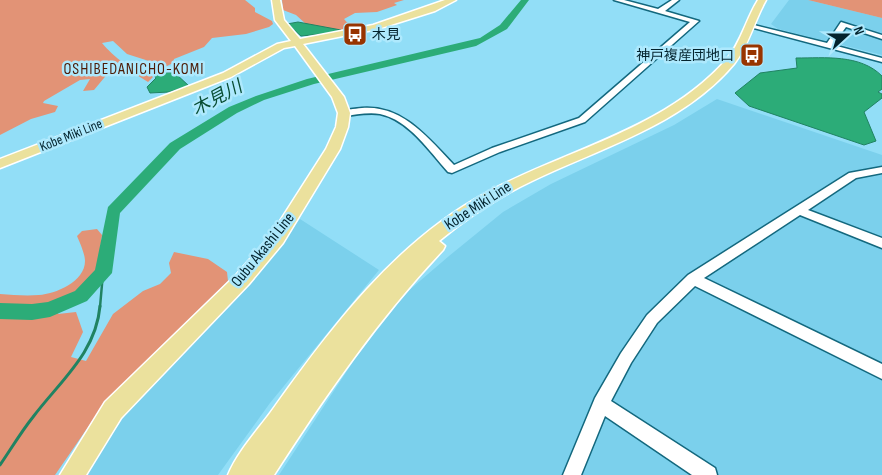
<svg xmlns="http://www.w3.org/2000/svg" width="882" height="475" viewBox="0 0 882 475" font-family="'Sofia Sans Condensed','Noto Sans JP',sans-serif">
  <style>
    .built { fill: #7bd0ec }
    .green { fill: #e29376 }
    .water { fill: #2cac78; stroke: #208362 }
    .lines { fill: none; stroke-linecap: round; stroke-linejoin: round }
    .stream-far1 { stroke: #208362; stroke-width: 2.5 }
    .stream { stroke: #208362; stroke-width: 3 }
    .river { fill: #2cac78; fill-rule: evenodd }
    .minor-casing { stroke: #13687e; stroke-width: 3 }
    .major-casing { stroke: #fff; stroke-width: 3 }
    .minor { fill: #fff; fill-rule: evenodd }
    .major { fill: #ebe19d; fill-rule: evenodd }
    .labels { text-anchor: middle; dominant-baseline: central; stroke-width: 5; stroke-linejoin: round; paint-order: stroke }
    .far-poi-label { font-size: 14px; fill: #03232d; stroke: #aee9fd; text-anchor: start }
    .far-street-label { font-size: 14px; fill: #03232d; stroke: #aee9fd }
    .far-quarter-label { font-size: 16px; letter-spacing: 1px; fill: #4c1b06; stroke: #aee9fd }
    .street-label { font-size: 16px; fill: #03232d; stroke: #aee9fd }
    .water-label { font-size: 18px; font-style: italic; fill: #084d33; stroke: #aee9fd }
  </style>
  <rect width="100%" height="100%" fill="#92def7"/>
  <g class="built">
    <polygon points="789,0 808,0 882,18 882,55 778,29 771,24"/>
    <polygon points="717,99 882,155 882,475 279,475 358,354 407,292 449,256 503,212 551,184 674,125"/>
    <polygon points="300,219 379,270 270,403 218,475 88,475 94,460 146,385 229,304"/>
  </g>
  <g class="green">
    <path d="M0,0H245L255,8V12L272,21L273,24L269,27L246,34L212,38L204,47L174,59L173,63L161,69L152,62L127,54L113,41L102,43C108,50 116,58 124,63C134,69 144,68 153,77L148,82L132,72H109L94,90L83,91L90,79L80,80L44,101L43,103L58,106L55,112L31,119L0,135Z"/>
    <polygon points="282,0 404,0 394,3 397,5 377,12 355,13 344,19 351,27 341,30 307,25 296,15 283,10"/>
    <polygon points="808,0 882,0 882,18"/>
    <path d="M97,229L102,235C97,272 98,283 62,300L58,314L76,312L83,332L71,357L86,361L113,314L143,291L160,284L171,273L169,263L174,252L208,259L227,272L228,281L106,401L55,475H0V294C13,295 26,296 39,295C55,294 85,282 85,261C85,254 80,243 77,236L82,231Z"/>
  </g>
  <g class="water">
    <polygon points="298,22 341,30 341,32 301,36 287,24"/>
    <path d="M796,58C825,58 860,54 882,76V89L878,92L882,94V98L864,112L876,141L864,145L749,106L735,93L760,73L797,68Z"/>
    <polygon points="152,71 175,73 189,86 169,92 150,93 147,87 156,78"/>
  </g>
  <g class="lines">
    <polyline class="stream-far1" points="100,307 103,273"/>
    <path class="stream" d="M0,465C11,449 21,432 33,417C60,381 96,353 100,306"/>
    <polygon class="river" points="521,0 529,0 507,29 476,46 314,84 264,100 237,113 180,149 120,213 112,273 87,301 50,317 32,320 0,319 0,303 32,304 48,302 75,291 95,270 108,207 170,143 229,107 256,96 307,79 480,38 500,25"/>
    <g class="minor-casing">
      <g id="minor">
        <path d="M614,0H624L658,9L672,0H679L665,11L699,21L585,122L500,152L452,173L448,172C430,152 409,120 380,114C368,112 355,115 344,116L339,113C345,109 354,109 362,108C403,105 428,138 454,165L492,148L579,118L690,22Z"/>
        <polygon points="841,22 882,35 882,39 846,27 833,45 882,58 882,62 746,26 750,24 827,43"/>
        <polygon points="882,167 882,173 856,178 808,210 882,238 882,248 800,215 704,278 882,364 882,379 695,286 657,323 631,363 611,401 715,468 717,475 692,475 605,416 581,475 563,475 595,398 621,353 647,315 688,275 849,173"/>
      </g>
    </g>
    <g class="major-casing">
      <g id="major">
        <polygon points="272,0 280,0 284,20 300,39 373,25 445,0 456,0 435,11 378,29 303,44 344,97 350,113 348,127 340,149 283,243 249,284 121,418 86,475 60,475 105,402 237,274 271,235 326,149 336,127 338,113 332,97 295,46 284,48 231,77 0,168 0,159 223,73 277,44 291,41 275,20"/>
        <path d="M758,0H766C754,21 749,45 734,64C683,125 600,148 532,181C498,197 468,217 439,241L445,246L443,250C378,319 325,396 274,475H228C238,451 258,430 273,409C331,328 396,241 486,193C565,150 664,130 726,60C741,43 746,19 758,0Z"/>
      </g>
    </g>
    <use href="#minor" class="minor"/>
    <use href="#major" class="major"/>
  </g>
  <defs>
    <g id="bus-square" transform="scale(1.25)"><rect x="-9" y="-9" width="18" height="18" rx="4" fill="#983400" stroke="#aee9fd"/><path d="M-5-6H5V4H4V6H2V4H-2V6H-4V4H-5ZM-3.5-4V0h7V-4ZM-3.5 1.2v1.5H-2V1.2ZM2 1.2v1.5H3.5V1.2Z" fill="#fff"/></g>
  </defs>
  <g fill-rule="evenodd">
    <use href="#bus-square" x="355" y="34"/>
    <use href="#bus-square" x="752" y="55"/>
  </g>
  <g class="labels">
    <g class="far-poi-label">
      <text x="372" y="34">木見</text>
      <text x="734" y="55" text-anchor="end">神戸複産団地口</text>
    </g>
    <g class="far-street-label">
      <text transform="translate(71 135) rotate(-22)">Kobe Miki Line</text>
    </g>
    <g class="far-quarter-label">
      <text x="134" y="69">OSHIBEDANICHO-KOMI</text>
    </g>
    <g class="street-label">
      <text transform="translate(478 206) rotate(-33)">Kobe Miki Line</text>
      <text transform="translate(263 250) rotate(-51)">Oubu Akashi Line</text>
    </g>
    <g class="water-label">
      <text transform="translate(217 98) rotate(-28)">木見川</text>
    </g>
  </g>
  <g transform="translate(847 35) rotate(69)" stroke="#aee9fd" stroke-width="4" paint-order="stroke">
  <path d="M0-4L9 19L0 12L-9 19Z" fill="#03232d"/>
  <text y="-8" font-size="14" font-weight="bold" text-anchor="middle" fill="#03232d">N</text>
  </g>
</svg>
